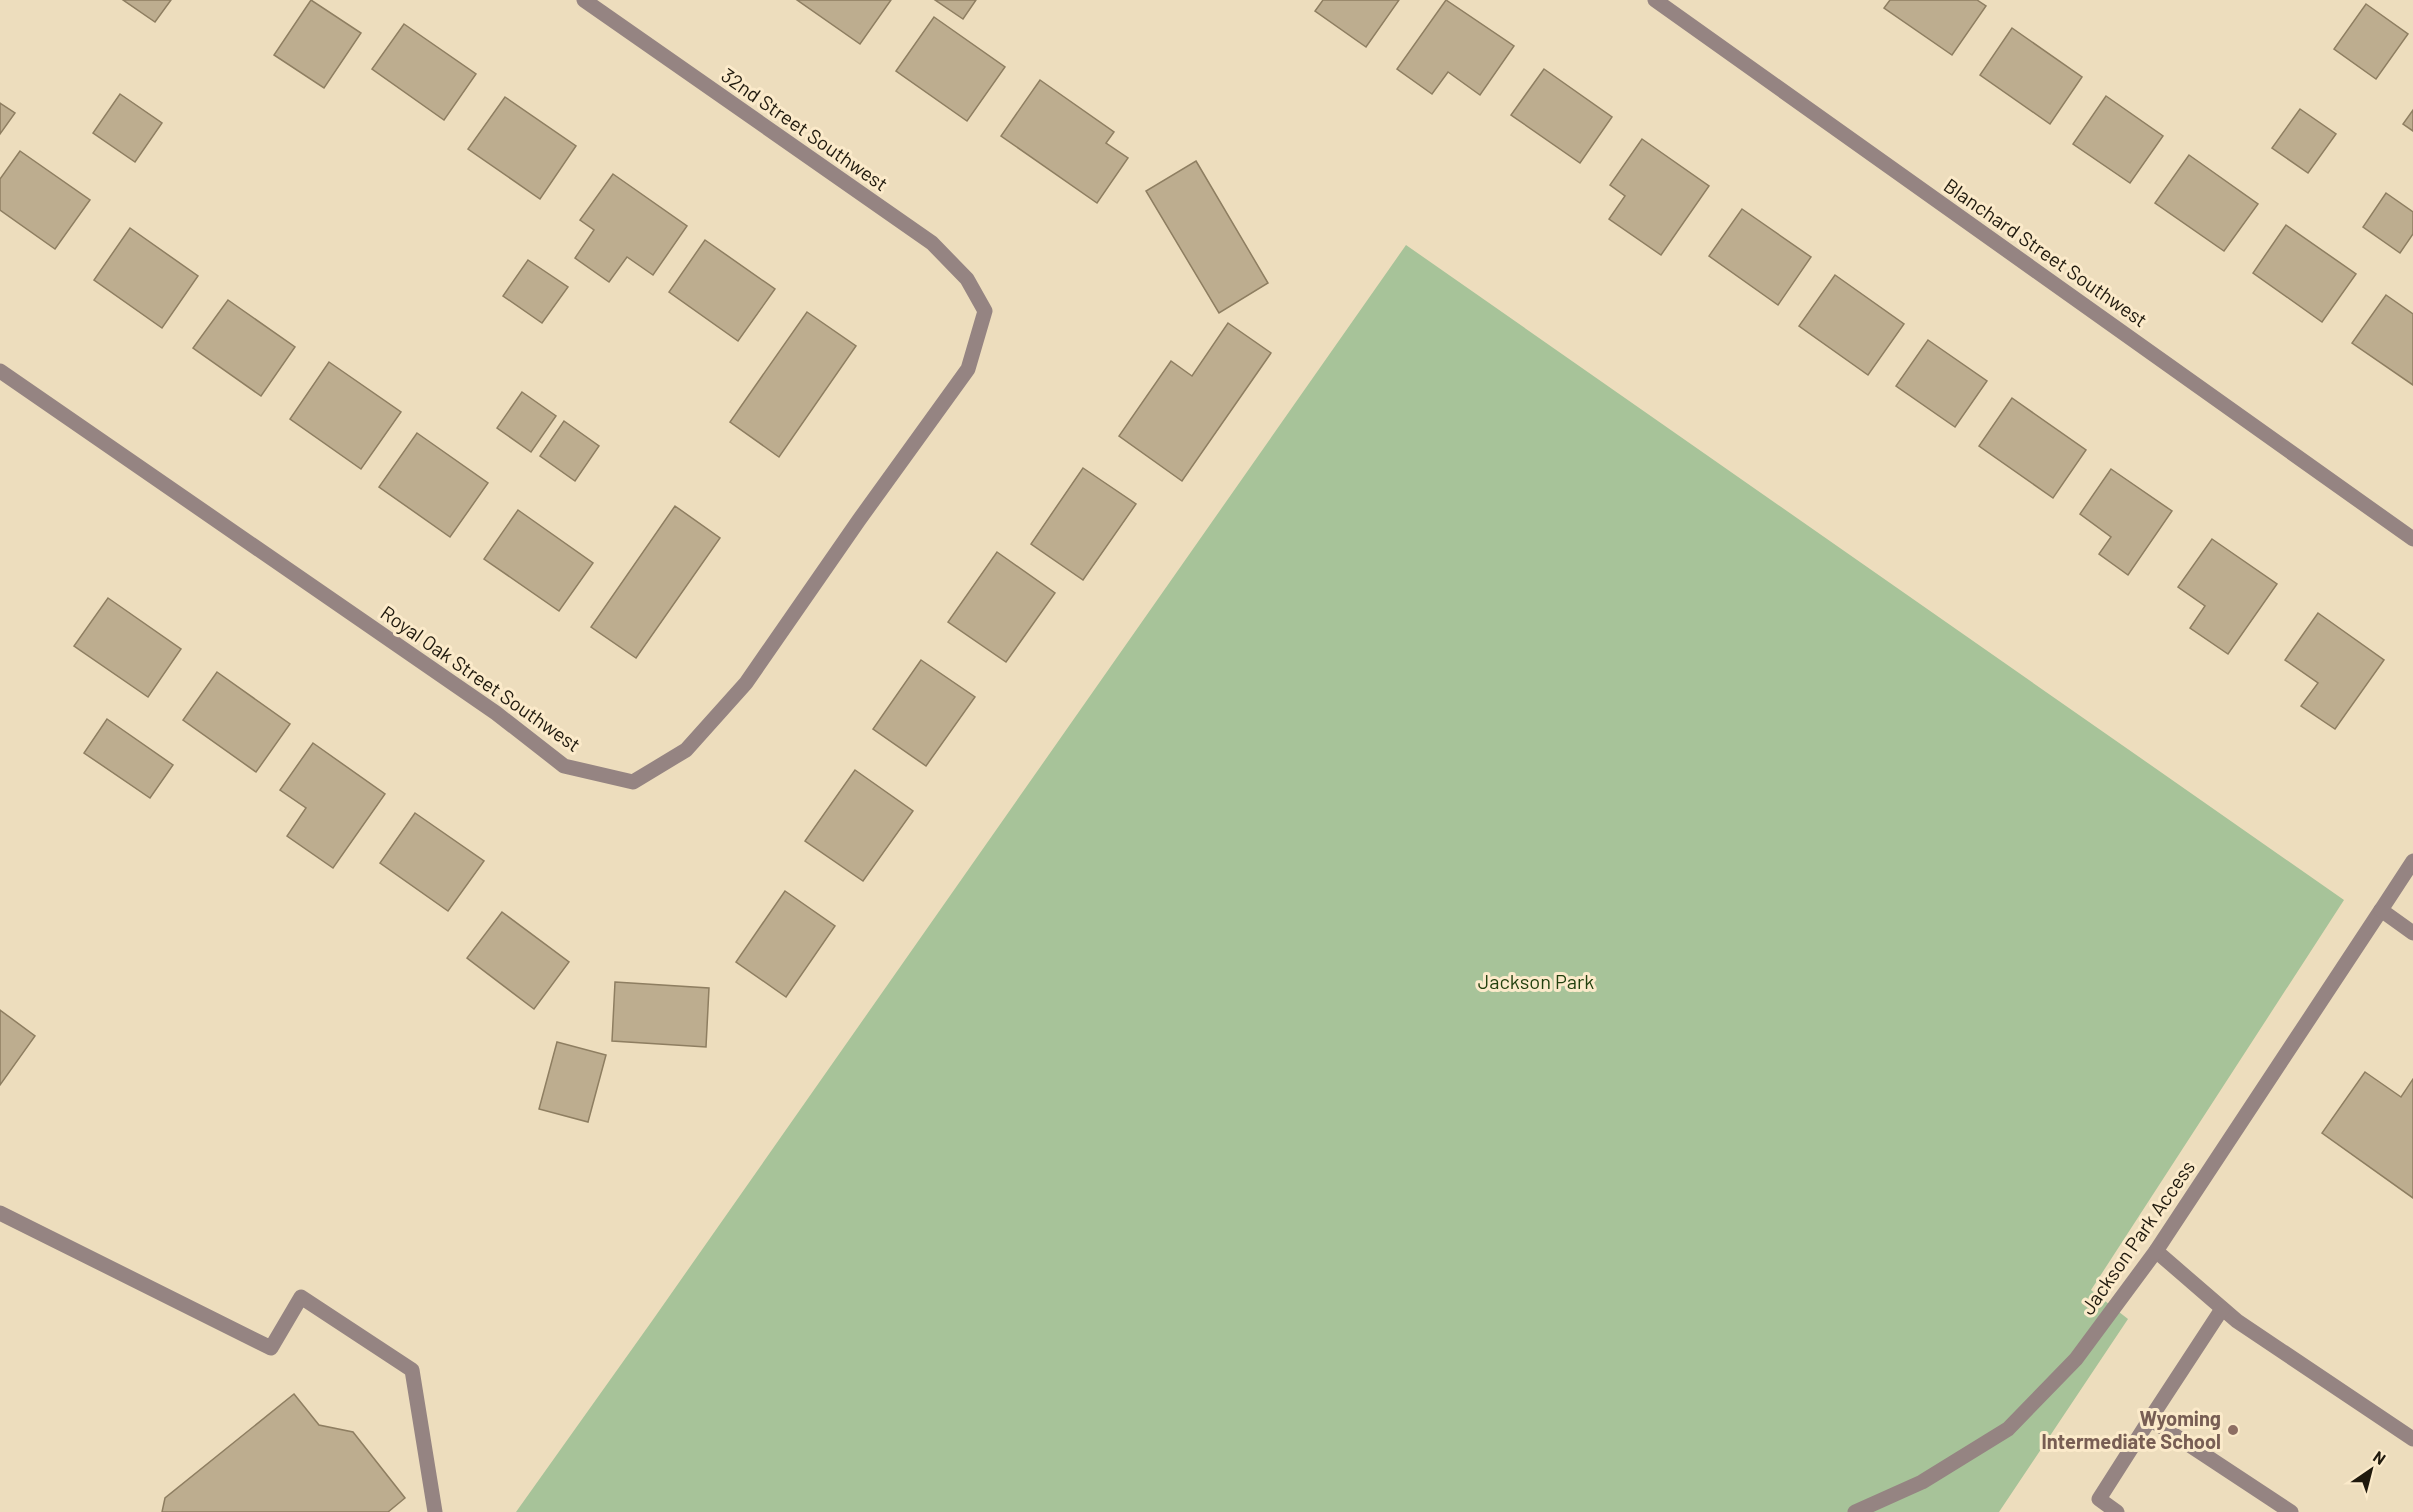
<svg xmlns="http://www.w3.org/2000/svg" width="2413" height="1512" viewBox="0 0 2413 1512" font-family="Barlow,sans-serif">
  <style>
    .green { fill: #a7c399 }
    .building { fill: #bdad8f; stroke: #8e7e61; stroke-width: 1.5 }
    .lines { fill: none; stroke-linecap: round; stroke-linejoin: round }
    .service { stroke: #958482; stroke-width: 15 }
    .minor { stroke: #958482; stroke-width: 15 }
    .education-dot { fill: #8d6e63; stroke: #fbeaca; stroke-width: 2 }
    .labels { text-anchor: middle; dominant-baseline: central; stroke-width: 6; stroke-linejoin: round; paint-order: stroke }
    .street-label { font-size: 20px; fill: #1f190d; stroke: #fbeaca }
    .park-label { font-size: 20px; fill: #22400e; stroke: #fbeaca }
    .education-label { font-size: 20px; font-weight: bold; fill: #785e54; stroke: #fbeaca; text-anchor: end }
  </style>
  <rect width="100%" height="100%" fill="#edddbd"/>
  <polygon class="green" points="1406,245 2344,900 2091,1290 2128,1319 1999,1512 516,1512 652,1321"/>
  <g class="building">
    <polygon points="123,0 171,0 155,22"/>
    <polygon points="311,0 361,33 324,88 274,55"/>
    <polygon points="797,0 891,0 860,44"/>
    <polygon points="935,0 976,0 963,19"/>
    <polygon points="1323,0 1399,0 1366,47 1315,11"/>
    <polygon points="1446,0 1514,46 1480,95 1448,72 1432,94 1397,69"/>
    <polygon points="1890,0 1977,0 1986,6 1952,55 1884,8"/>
    <polygon points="2366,4 2408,34 2376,79 2334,49"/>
    <polygon points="934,17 1005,67 967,121 896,71"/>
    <polygon points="404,24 476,74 444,120 372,69"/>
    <polygon points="2012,28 2082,77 2050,124 1980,75"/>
    <polygon points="1544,69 1612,117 1580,163 1511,115"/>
    <polygon points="1040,80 1114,132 1106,143 1128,158 1097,203 1001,136"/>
    <polygon points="120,94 162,123 135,162 93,133"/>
    <polygon points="2106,96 2163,136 2130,183 2073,144"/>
    <polygon points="505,97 576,146 540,199 468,149"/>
    <polygon points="0,103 15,113 0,134"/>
    <polygon points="2300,109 2336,134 2308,173 2272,148"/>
    <polygon points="2413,110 2413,131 2403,124"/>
    <polygon points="1642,139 1709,186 1661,255 1609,219 1625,196 1610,185"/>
    <polygon points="20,151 90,200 55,249 0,210 0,179"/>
    <polygon points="2189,155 2258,204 2224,251 2155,203"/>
    <polygon points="1196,161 1268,283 1219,313 1146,191"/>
    <polygon points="613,174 687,226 653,275 627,257 609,282 575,258 594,230 580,220"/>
    <polygon points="2386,193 2413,212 2413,234 2400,253 2363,227"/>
    <polygon points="1742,209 1811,257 1778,305 1709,256"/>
    <polygon points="2286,225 2356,274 2322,322 2253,273"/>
    <polygon points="130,228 198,276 162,328 94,280"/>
    <polygon points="705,240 775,289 738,341 669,292"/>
    <polygon points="528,260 568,287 542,323 503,296"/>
    <polygon points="1835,275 1904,324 1868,375 1799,326"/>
    <polygon points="2386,295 2413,314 2413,385 2352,343"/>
    <polygon points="228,300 295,347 261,396 193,348"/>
    <polygon points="807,312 856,346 779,457 730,422"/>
    <polygon points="1228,323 1271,353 1182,481 1119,436 1171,361 1192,376"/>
    <polygon points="1928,340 1987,381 1955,427 1896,386"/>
    <polygon points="329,362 401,412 361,469 290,419"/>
    <polygon points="522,392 556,416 531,452 497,428"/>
    <polygon points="2012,398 2086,450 2053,498 1979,446"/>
    <polygon points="564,421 599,446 575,481 540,456"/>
    <polygon points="417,433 488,483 450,537 379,487"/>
    <polygon points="1083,468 1136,504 1083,580 1031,544"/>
    <polygon points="2111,469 2172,511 2128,575 2099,554 2111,537 2080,514"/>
    <polygon points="675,506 720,538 636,658 591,627"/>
    <polygon points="518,510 593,563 559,611 484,559"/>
    <polygon points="2212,539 2277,584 2228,654 2190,628 2205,606 2178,587"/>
    <polygon points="997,552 1055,593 1006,662 948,622"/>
    <polygon points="108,598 181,649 148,697 74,646"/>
    <polygon points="2318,613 2384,660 2335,729 2301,706 2318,683 2285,660"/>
    <polygon points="921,660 975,697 926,766 873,729"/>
    <polygon points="217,672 290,724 256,772 183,720"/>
    <polygon points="107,719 173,765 150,798 84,753"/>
    <polygon points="313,743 385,794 333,868 287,836 306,808 280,790"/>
    <polygon points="855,770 913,811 863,881 805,841"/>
    <polygon points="415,813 484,861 448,911 380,863"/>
    <polygon points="785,891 835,926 786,997 736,962"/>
    <polygon points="502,912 569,962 534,1009 467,958"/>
    <polygon points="615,982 709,988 706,1047 612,1041"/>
    <polygon points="0,1010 35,1036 0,1085"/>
    <polygon points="557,1042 606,1055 588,1122 539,1109"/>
    <polygon points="2365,1072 2401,1097 2413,1079 2413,1198 2322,1133"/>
    <polygon points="294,1394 319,1425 353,1432 405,1498 388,1512 162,1512 165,1498"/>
  </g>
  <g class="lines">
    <g class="service">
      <polyline points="0,1213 271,1348 301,1297 412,1370 435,1512"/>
      <polyline points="2156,1251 2237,1321 2413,1439"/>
      <polyline points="2222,1309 2150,1419 2291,1512"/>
      <polyline points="1855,1512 1922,1482 2008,1429 2076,1359 2156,1251 2381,910"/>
      <polyline points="2117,1512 2099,1499 2150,1419"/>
    </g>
    <g class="minor">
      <polyline points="1655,0 2413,539"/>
      <polyline points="0,371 496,713 564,766 633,782 686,750 746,683 859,520 968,369 985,311 967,279 932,243 584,0"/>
      <polyline points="2413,861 2381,910 2413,933"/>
    </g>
  </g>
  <circle class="education-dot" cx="2233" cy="1430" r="6"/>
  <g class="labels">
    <g class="street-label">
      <text transform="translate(805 129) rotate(35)">32nd Street Southwest</text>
      <text transform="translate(2046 252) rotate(35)">Blanchard Street Southwest</text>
      <text transform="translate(481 678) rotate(35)">Royal Oak Street Southwest</text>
      <text transform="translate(2137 1237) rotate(-55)">Jackson Park Access</text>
    </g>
    <g class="park-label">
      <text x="1536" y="981">Jackson Park</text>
    </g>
    <g class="education-label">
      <text x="2221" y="1418">Wyoming<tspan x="2221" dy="23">Intermediate School</tspan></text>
    </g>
  </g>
  <g transform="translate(2371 1470) rotate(35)" stroke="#fbeaca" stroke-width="4.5" paint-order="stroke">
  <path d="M0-4.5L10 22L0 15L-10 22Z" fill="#1f190d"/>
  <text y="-9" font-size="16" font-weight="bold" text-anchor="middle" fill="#1f190d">N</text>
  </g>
</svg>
